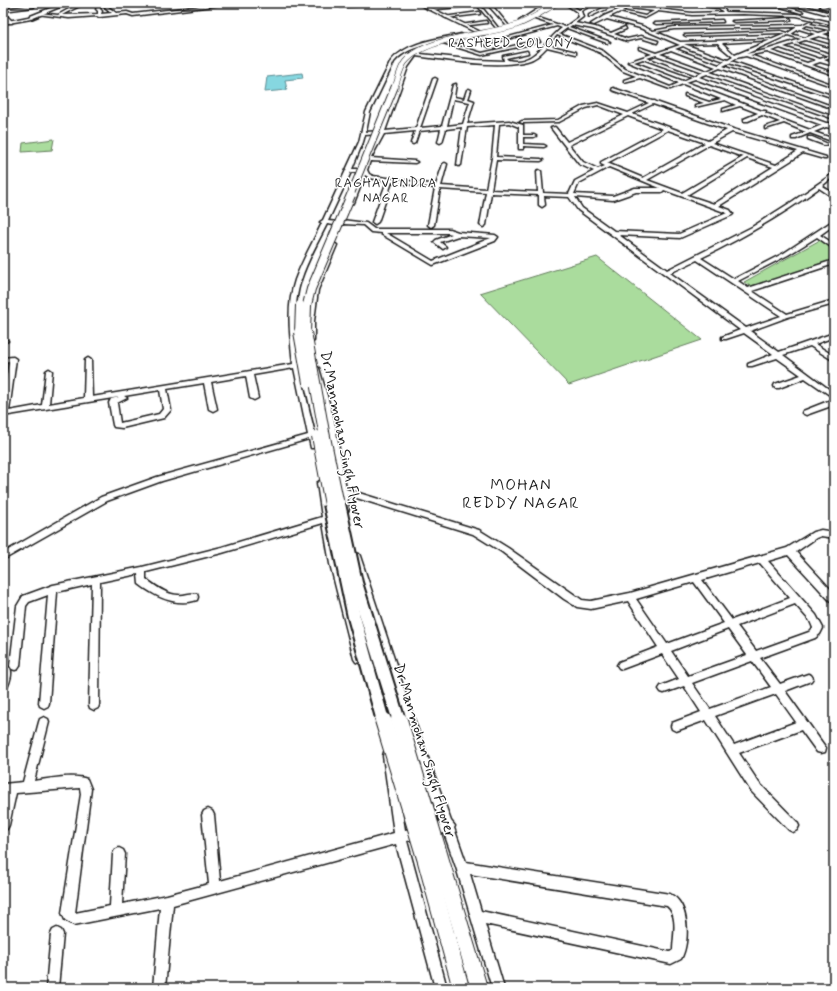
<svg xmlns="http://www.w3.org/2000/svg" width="837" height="991" viewBox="0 0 837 991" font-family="Mynerve,sans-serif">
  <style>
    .green { fill: #aadc9d; stroke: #637c5c }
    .water { fill: #86d7e0; stroke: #5c8c92 }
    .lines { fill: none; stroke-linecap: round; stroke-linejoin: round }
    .minor-casing { stroke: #1c1c1c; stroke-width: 3 }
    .major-casing { stroke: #1c1c1c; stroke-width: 3 }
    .minor { fill: #fff; fill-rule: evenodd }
    .major { fill: #fff; fill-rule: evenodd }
    .highway-bridge-far5-casing { stroke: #1c1c1c; stroke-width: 6; stroke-linecap: butt }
    .highway-bridge-far4-casing { stroke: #1c1c1c; stroke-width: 8; stroke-linecap: butt }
    .highway-bridge-far3-casing { stroke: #1c1c1c; stroke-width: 10; stroke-linecap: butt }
    .highway-bridge-far2-casing { stroke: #1c1c1c; stroke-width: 12; stroke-linecap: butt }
    .highway-bridge-far1-casing { stroke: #1c1c1c; stroke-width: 16; stroke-linecap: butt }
    .highway-bridge-casing { stroke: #1c1c1c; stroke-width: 18; stroke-linecap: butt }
    .highway-bridge-far5 { stroke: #fff; stroke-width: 5 }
    .highway-bridge-far4 { stroke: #fff; stroke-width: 6 }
    .highway-bridge-far3 { stroke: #fff; stroke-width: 8 }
    .highway-bridge-far2 { stroke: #fff; stroke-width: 10 }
    .highway-bridge-far1 { stroke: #fff; stroke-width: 12 }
    .highway-bridge { stroke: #fff; stroke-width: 16 }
    .labels { text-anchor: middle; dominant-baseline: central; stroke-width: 3; stroke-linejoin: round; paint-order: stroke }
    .far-neighbourhood-label { font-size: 13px; letter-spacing: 1px; fill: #1c1c1c; stroke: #fff }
    .street-label { font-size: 15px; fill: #1c1c1c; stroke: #fff }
    .neighbourhood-label { font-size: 16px; letter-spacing: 1px; fill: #1c1c1c; stroke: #fff }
  </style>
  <rect width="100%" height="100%" fill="#fff"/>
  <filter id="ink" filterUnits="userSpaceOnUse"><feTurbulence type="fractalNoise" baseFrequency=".025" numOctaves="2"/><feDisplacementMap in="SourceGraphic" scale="8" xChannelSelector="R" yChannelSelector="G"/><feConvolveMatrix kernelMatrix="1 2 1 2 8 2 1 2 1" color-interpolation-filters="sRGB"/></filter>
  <g filter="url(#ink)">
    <g class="green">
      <polygon points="54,139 52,150 22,152 23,143"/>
      <polygon points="820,240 834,249 834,263 753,288 744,282"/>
      <polygon points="597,257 702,340 569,385 480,293"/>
    </g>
    <polygon class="water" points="302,73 303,78 285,80 287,90 265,92 267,77"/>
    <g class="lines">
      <g class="minor-casing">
        <g id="minor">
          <polygon points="48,3 53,3 48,5 46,4"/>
          <path d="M74,3H86C78,6 70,11 62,15L98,14V11L96,9L99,4L101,5L100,9L102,11L101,14L112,13L105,7L106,5L116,13L127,12L133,14L227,3H237L133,16L127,14L99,17L97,16L69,18L37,14L39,13L58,15L76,5L63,6L62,4Z"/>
          <polygon points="134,3 142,3 128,6 126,5"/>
          <polygon points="338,3 342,3 342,5 376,3 378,4 341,7"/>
          <polygon points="477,3 490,3 509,26 507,26 487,4 480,5 499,29 497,29 477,5 429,10 427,9"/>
          <polygon points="547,3 551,3 522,22 519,21"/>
          <path d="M564,3H568L579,10L592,3H596L581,11L583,17L575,23L595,27L611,33L625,27L626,29L614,34L627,39L641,36L658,41L657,43L641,38L627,41L593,29L572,25L569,27L610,42L607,43L567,28L559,34L603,51L625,69L670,87L679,83L628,62L652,54L639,49V47L656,53L680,45L640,28L607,19L594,25L591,24L604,16L623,8L625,9L622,11L645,16L654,11L613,6L589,17V15L609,5L597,3H607L692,13L723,12L719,8L679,3L721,6L726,12L797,14L834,23V25L797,16L743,14L692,15L658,11L645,18L620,12L609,17L642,26L653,31L674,27L802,25L810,21L812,22L810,24L834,29V31L823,34L834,38V40L819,36L809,39L834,46V48L805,40L796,43L834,55V57L824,60L834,64V66L820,62L811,65L834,73V75L767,52L750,55L834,85V87L746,56L736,58L731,61L834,96V98L729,63L723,66L834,107V109L720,68L710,72L834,117V119L707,74L699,77L826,123H830V125L834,126V129L826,127L814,132L834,139V142L810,133L796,139H792V137L806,132L784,123L765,129V127L780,122L762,115L748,121H744V119L758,113L740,106L723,111V109L736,105L725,100L695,107V105L704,103L685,96V94L709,102L721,99L683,84L670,89L640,78L624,82V80L636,76L623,71L601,53L557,35L548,45L576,52V54L547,47C541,53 536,59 527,61C495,69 449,60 416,56L408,67L385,131L416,128L433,79L435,78L437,79L420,128L442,126L453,85L456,84L454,97L464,99L467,90L469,89L471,90L468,99L474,101L467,124L509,121L523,125V135H534L536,136L534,137H523V144L544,145L546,146L544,147L523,146V149H519V127L509,123L499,124L496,157L541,159L543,160L541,161L496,160L491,190L538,192L537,171L539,170L541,171L543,193L569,194L575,181L594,171L579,164L551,128L555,127L567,142L624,115L598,105L586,108L559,122L522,123L520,122L522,121L558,120L583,106L598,103L628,113L649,103L612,90L613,88L652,101H655L656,102L733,129L826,157V159H824L803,153L719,206L730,210L733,214L732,215L680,238L619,235L667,270L752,227L793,201L834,173V176L822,186L834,194V198L819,188C782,215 742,238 701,258L734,279L784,253L834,220V225L820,235L834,244V249L817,237L788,255L738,281L748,288L834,260V264L752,291L787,314L834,300V304L788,317L750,331L779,352L834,333V337L815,344L834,356V361L810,346L783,355L834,393V398L805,378L779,388H775L774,386L775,384L801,375L777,358L752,366H748V364L773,354L744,333L726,339H722V337L740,330L578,210L569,197L544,196L545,205L542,207L539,205V195L491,193L486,225L483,227L480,225L486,192L440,189L434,225L431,227L428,225L435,188L392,182L378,222L375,224L372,222L387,181L370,178L365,175L354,203L349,204L348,203L361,172H351L328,221L339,222L342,220L366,223L374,229H449L458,232L495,235L498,237L495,241L433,265L381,234V233L371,232L363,225L344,224L341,226L327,224C318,242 307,261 301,280C285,327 307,398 318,446L317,448H311L309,439L162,481L107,501L3,560V553L101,497L157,477L308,435L294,368L253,375L258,398L254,400L250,398L246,376L211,382L217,409L213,411L209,409L204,383L167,389L171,410L164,418L122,428L114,427L113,425L109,403L111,399L119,397L3,416V403L9,361L3,362V358L13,357L16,359L9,411L42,405L46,371L49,369L52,371L49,404L84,398L85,360L88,358L91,360L92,397L293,364C290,335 286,307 295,280C302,261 313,242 322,223L320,222L323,220L359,142L366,112L391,61C407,42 437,39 461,34L463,35C440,46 412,41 394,62L370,112L366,132L380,131L404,67L413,55H411V53L477,60L504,61L503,56L527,51L528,53L506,58L508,60C534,66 545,41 562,28L557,26L489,44L491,46L489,47L471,36L474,35L486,43L553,25L535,19L536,17L565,27L579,17L577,12ZM807,25L829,30L819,33L802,28ZM797,27L788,33L781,31L684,35L686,36L781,33L785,34L735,55L722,43L772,40L770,39L680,42L656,32L674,29ZM799,29L815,34L805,38L791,34ZM788,35L801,39L766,50L746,54ZM718,43L721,47L733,57L728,60L684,44ZM793,44L830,56L820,59L784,47ZM683,46L689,49L725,61L719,65L675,49ZM780,48L816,60L807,63L771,51ZM671,50L716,67L707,71L660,54ZM656,55L703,72L695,76L647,58ZM643,59L692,77L683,81L634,62ZM695,79L822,125L810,130L765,113L766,111H762L686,82ZM453,99L470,102L463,124L447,126ZM653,104L727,130L708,141L632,114ZM628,116L663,129L601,162V164L605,166L598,169L583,162L569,145ZM495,125L492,158L486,189L441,186L447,164L445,163L443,164L436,185L373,176L369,174L367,170L370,161L415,163L417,162L415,161L371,158L384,134L415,131L411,143L413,144L415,143L419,131L441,129L438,142L440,143L442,142L446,129L462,127L457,165L459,166L461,165L467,127ZM668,130L705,143L643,178L607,163ZM732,132L798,151L776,165L712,143ZM379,134L369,153L362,169H352L363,142L365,135ZM709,145L743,157L682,193L647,180ZM747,158L773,167L714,204L687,195ZM609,167L660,188H635L613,196L574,194L579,183ZM664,190L727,213L679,234L614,231L582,208L575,197L613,200L636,192H662ZM386,233H448L452,234L436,240L434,242L443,249L446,247L440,242L458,236L491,238L433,261ZM697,260L781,316L746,328L670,273ZM160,390L163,409L159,414L120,423L117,403L127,398L124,396Z"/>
          <polygon points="794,3 830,13 831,14 829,15 793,5"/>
          <polygon points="33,5 34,7 3,11 3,9"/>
          <polygon points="729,5 781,5 803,12 801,13 781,7 728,7"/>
          <polygon points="821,5 834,9 834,11 820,7"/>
          <polygon points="3,12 12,21 12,23 10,23 3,15"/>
          <polygon points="479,12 480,14 446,18 444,17"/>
          <polygon points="790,18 791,20 734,22 732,21"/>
          <polygon points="722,20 723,22 656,24 654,23"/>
          <polygon points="486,21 487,23 463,26 461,25"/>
          <polygon points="539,40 540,42 482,55 443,43 446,42 482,53"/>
          <polygon points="808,137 812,137 828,144 824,145 808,139"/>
          <polygon points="334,243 337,245 318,290 314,321 314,341 311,343 308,341 308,321 312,290 331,245"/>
          <polygon points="3,339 7,340 8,341 3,343"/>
          <path d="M316,366L319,368L334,420L346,489L479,530L508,548L582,600L591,601L630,593L787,548L813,532L821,530L834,532V538L821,536L816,538L796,552L834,593V603L831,602L788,555L768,561L816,615L823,628L820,634L815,638L760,658L780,684L808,674L811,675L813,678L811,681L785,691L826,748L825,752L821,753L817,752L801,730L739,753L759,783L797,822L799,826L797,830L793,832L789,830L751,791L706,720L676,731L672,729L671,726L672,723L701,712L684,686L664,693L661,692L659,689L661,686L679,679L662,654L622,669L619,668L617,665L619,662L658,647L628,601L591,609L577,607L564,599L502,552L473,534L347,495L349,509L348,511H342L339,495L334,494L333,492L334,490L338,489L326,420L313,368ZM760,563L790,598L732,620L702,580ZM694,582L724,623L667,644L636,599ZM795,604L810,621L813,628L809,632L756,651L737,626ZM728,629L747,655L688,676L671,651ZM752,661L771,687L710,709L692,683ZM776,694L796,722L734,745L715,716Z"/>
          <polygon points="831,400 834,400 834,405 806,415 802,413 803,411"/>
          <path d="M321,480L325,483L338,564L364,659L362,662L359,663L356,662L354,659L330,564L323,523L222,553L146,572V579C155,586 167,595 178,595C185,596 191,592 197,594L198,597L197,600C176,607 156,597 139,584L138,574L100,582L99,705L98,708L94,710L90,708L89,705L92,584L57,592L49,703L48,706L44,708L40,706L39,703L48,595L29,602L26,606L20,666L18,669L15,670L12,669L10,666L17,606L23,596L53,585L142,567L222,547L322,517L317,483Z"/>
          <path d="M356,553L359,554L360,556L414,719L451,821L455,826L454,828L466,862L670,894C690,903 690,943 681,959L671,964L485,924L504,988H492L456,867L444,833L407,841L447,988H435L396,844L173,905L165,988H153L160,908L74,925L65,920L62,913L81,794L80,788L16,793L9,825L7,829L3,831V803L5,794H3V784L23,782L39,722L40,719L44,717L48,719L49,722L34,781C49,779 73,774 87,779L91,789L75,913L110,906L113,854L115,850L119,848L123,850L125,854L122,904L167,895L209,884L202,815L204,811L208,809L212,811L214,815L220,881L394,833L383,756L384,752L388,751L392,752L393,756L405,830L440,822L404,719L352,556L353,554ZM470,874L667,906C679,916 673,937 673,950L670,952L481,911Z"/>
          <path d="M3,665L10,668C13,674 9,684 6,690L3,691Z"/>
          <polygon points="57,928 61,930 63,934 58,988 46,988 51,934 53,930"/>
        </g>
      </g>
      <g class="major-casing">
        <g id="major">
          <polygon points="63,3 69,3 31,19 3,24 3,22 28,17"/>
          <polygon points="416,3 421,3 485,34 481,35"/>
        </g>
      </g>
      <use href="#minor" class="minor"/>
      <use href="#major" class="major"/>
      <g class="highway-bridge-far5-casing">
        <path id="highway-bridge-far5" d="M395,87C398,80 400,68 405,62C425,37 485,35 514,26C530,21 543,11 557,3"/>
      </g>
      <g class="highway-bridge-far4-casing">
        <polyline id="highway-bridge-far4" points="350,196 395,86"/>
      </g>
      <g class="highway-bridge-far3-casing">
        <g id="highway-bridge-far3">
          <polyline points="299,333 300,305"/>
          <polyline points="306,333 307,305 311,289 351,195"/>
        </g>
      </g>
      <g class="highway-bridge-far2-casing">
        <g id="highway-bridge-far2">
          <polyline points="299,332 308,383"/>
          <polyline points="306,332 324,432 339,505"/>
          <polyline points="317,436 330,505"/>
        </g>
      </g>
      <g class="highway-bridge-far1-casing">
        <g id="highway-bridge-far1">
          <polyline points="330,504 354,617 383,721"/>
          <polyline points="339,504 356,583 399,721"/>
        </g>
      </g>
      <g class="highway-bridge-casing">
        <g id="highway-bridge">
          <polyline points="383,720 426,861 461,988"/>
          <polyline points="399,720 479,988"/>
        </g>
      </g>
      <use href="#highway-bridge-far5" class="highway-bridge-far5"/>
      <use href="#highway-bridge-far4" class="highway-bridge-far4"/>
      <use href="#highway-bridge-far3" class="highway-bridge-far3"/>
      <use href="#highway-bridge-far2" class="highway-bridge-far2"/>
      <use href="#highway-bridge-far1" class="highway-bridge-far1"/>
      <use href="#highway-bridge" class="highway-bridge"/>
    </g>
  </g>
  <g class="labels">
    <g class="far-neighbourhood-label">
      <text x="511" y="43">RASHEED COLONY</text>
      <text x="386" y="183">RAGHAVENDRA<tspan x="386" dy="15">NAGAR</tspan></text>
    </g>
    <g class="street-label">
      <text transform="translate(342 440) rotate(79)">Dr.Manmohan Singh Flyover</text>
      <text transform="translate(424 751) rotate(73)">Dr.Manmohan Singh Flyover</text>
    </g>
    <g class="neighbourhood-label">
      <text x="521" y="485">MOHAN<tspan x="521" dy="18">REDDY NAGAR</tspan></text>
    </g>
  </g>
  <rect width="837" height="991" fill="none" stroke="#fff" stroke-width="16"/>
  <rect x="8" y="8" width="821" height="975" fill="none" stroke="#1c1c1c" stroke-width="1.5" filter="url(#ink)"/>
</svg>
